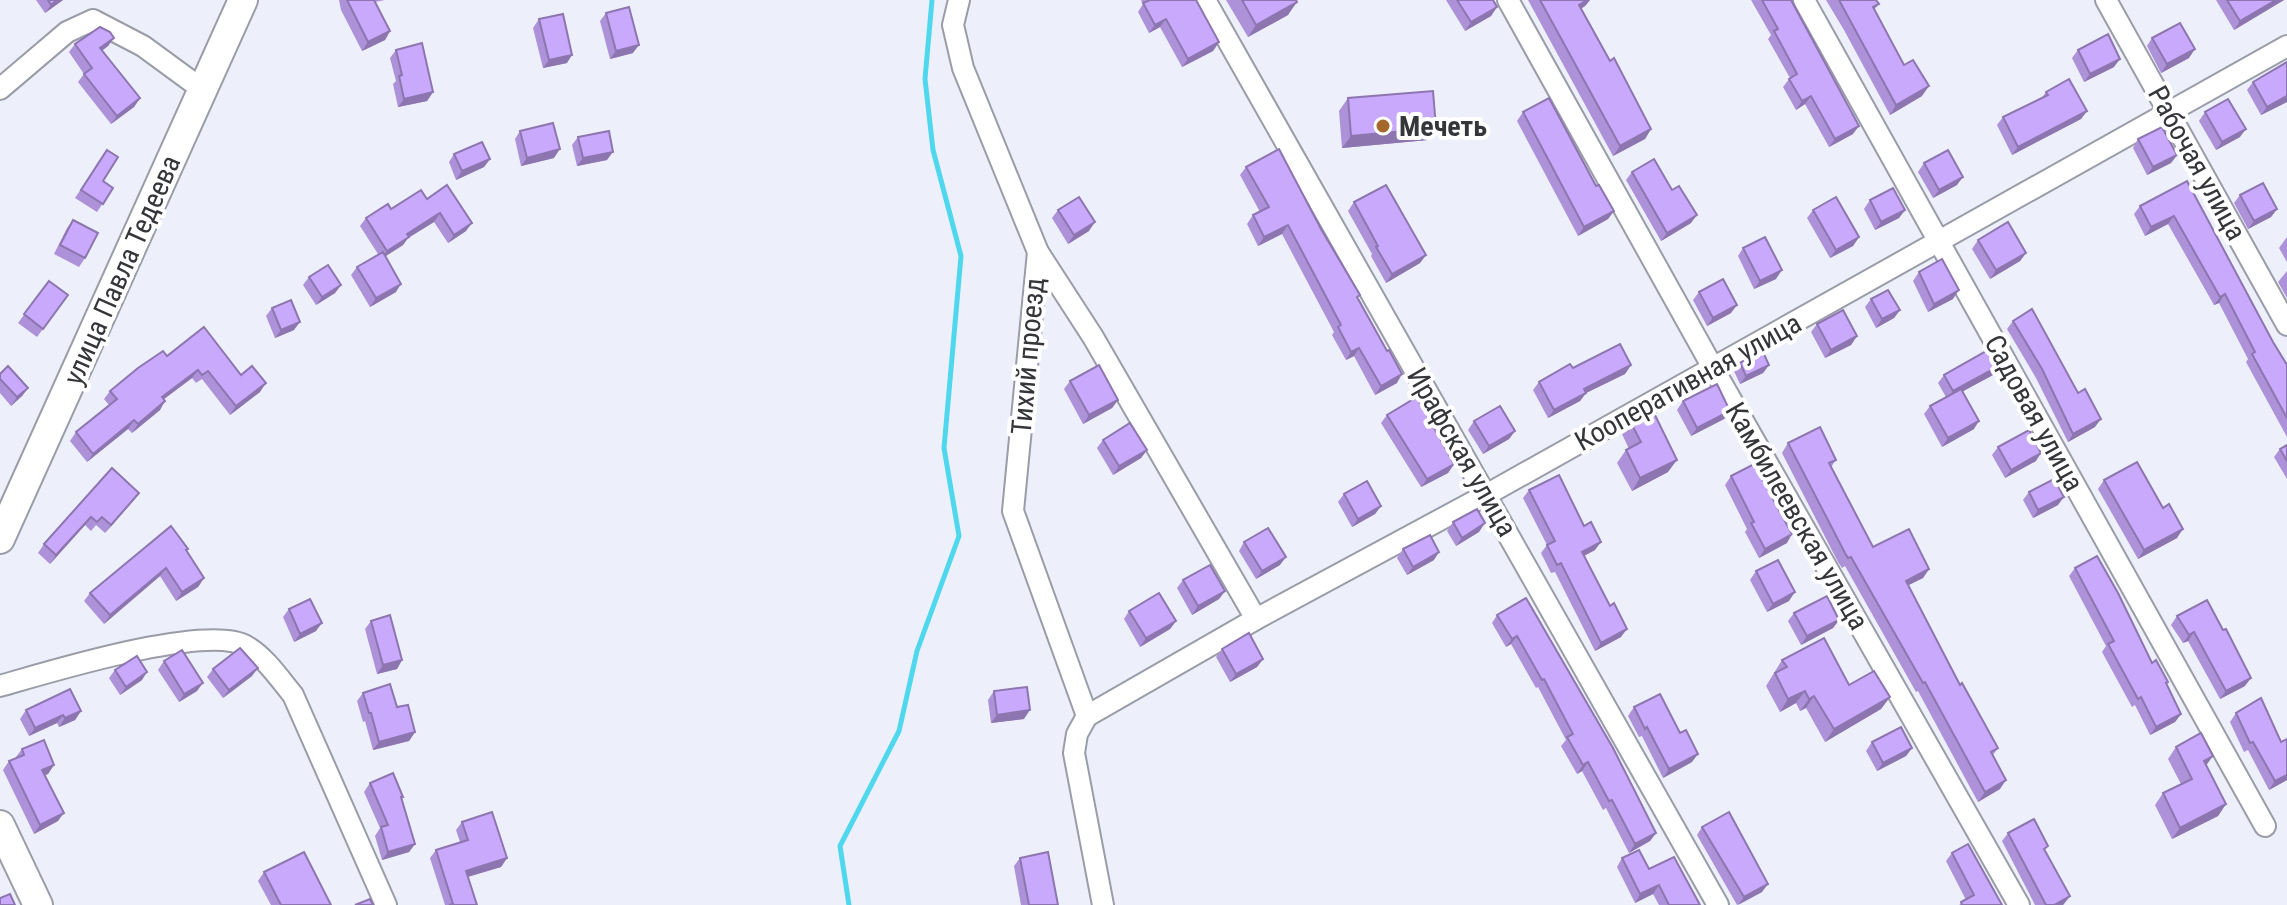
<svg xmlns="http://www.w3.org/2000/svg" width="2287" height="905" viewBox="0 0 2287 905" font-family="'Roboto Condensed',sans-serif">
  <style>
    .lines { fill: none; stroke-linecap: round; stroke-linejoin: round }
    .stream { stroke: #4fd8ed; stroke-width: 5 }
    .minor-casing { stroke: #9a9da7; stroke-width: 24 }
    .secondary-casing { stroke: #9a9da7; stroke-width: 32 }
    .minor { stroke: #fff; stroke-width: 20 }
    .secondary { stroke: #fff; stroke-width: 28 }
    .wall { fill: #ad91d9 }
    .shaded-wall { fill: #8d76b0 }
    .building { fill: #c9a9fc; stroke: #8d76b0; stroke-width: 2 }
    .poi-dot { fill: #a4682a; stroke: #fff; stroke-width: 3 }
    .labels { text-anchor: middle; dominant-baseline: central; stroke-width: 8; stroke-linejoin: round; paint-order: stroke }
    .poi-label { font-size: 28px; font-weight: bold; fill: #35363a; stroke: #fff; text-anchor: start }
    .street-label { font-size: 28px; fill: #35363a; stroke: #fff }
  </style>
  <rect width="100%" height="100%" fill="#edf0fb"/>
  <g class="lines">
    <polyline class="stream" points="849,905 840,846 899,731 917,651 959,536 944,448 961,256 933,150 925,79 932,0"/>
    <g class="minor-casing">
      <g id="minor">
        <polyline points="959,0 953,25 963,68 1038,252 1013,511 1087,716"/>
        <polyline points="1205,0 1718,905"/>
        <polyline points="1508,0 1713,368 2019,905"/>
        <polyline points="1804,0 2265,826"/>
        <polyline points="2106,0 2287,325"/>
        <polyline points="0,89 67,32 93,20 143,46 203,90"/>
        <polyline points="1038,252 1093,337 1256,619"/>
        <path d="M0,686C46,673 207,623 246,646C265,657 279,678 293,695L386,905"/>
        <polyline points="1087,716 1256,619 1486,495 2287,46"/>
        <polyline points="1087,716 1077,734 1074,753 1103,905"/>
      </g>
    </g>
    <g class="secondary-casing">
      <g id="secondary">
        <polyline points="0,539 243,0"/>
        <polyline points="0,825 38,905"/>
      </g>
    </g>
    <use href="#minor" class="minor"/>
    <use href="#secondary" class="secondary"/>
  </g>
  <g class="wall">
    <polygon points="36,0 63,0 45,13"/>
    <polygon points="339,0 385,0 375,2 390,31 385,40 362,51 341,10"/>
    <polygon points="1141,0 1196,0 1219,42 1213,51 1182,67 1160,27 1149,33 1138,12 1143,4"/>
    <polygon points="1226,0 1296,0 1288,15 1248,37"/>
    <polygon points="1446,0 1493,0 1497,7 1491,16 1465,31"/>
    <polygon points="1528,0 1590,0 1585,6 1581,9 1610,61 1651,129 1645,139 1613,156"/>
    <polygon points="1751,0 1791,0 1853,134 1829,147 1805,104 1796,110 1783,87 1790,78 1768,39 1771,35"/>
    <polygon points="1826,0 1876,0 1879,4 1874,10 1922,96 1890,115 1844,30"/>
    <polygon points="2216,0 2284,0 2234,30"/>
    <polygon points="606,13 633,53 610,59 600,21"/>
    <polygon points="539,19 567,63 543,68 533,28"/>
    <polygon points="114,38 108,46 102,51 140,98 134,107 111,124 78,82 84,74 69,52 75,44"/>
    <polygon points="2152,38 2189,58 2161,73 2147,46"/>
    <polygon points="396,50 433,92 427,101 398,107 393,84 396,81 390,58"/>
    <polygon points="2078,50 2114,67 2084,82 2072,58"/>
    <polygon points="2287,62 2287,102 2261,115 2247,90 2253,82"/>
    <polygon points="2046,92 2087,111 2081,119 2012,155 1997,125 2003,117 2041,99"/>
    <polygon points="1348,98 1436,128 1428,140 1342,148 1339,111"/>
    <polygon points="1523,112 1596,186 1614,211 1608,219 1578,236 1517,121"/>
    <polygon points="2205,112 2240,137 2216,150 2199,121"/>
    <polygon points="520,131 554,158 521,166 515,139"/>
    <polygon points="578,137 607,160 577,166 572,145"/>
    <polygon points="2138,139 2177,155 2171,163 2147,175 2133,148"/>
    <polygon points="107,150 103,181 113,188 97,212 75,198"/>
    <polygon points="454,154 490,159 484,167 456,180 449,162"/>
    <polygon points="1924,163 1957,185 1933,198 1918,172"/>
    <polygon points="1246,167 1358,298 1397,383 1375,395 1354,356 1346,360 1332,335 1334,332 1282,234 1258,246 1247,224 1253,215 1260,212 1240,175"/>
    <polygon points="1632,172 1672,190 1691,223 1661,241 1626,180"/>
    <polygon points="2187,181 2273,342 2287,365 2287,437 2246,362 2248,359 2219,303 2214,305 2168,224 2145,236 2134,214 2140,206"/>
    <polygon points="2240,195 2277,209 2271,217 2248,229 2234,203"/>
    <polygon points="427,199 466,231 448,243 434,222 408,238 403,245 386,256 396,292 370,307 351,275 357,267 378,254 360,226 366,218 391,209"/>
    <polygon points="1870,200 1905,210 1899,218 1875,230 1864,209"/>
    <polygon points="1354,202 1426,255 1420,263 1386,283 1371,256 1372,254 1348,211"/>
    <polygon points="1058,210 1089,231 1068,244 1052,218"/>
    <polygon points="1813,210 1859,237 1853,246 1830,258 1807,218"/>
    <polygon points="73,220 85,258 79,267 54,254 67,228"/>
    <polygon points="2287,237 2287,262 2279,248"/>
    <polygon points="1978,240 2026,253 2020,261 1990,279 1972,249"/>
    <polygon points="1743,248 1776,279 1754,289 1738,256"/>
    <polygon points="2287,271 2287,298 2278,282"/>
    <polygon points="1919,272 1953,299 1928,312 1913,281"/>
    <polygon points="309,277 341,285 335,293 316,305 303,285"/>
    <polygon points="49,281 68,295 37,337 18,323"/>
    <polygon points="1699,292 1731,313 1707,326 1693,300"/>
    <polygon points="1871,299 1900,310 1894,318 1876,328 1865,307"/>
    <polygon points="272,308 294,330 275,338 266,316"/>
    <polygon points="2013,321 2095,427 2068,442 2036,378 2007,329"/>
    <polygon points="1817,324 1857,336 1851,345 1825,358 1811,332"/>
    <polygon points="167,356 241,375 260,392 230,415 202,379 196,383 192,378 164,399 160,410 132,433 128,429 87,462 70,441 76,432 109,405 104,399 110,391"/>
    <polygon points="1740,363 1769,365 1763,373 1740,384 1734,371"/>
    <polygon points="1631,365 1625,374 1586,393 1580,401 1548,418 1533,390 1539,382 1573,368"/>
    <polygon points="1999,366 1993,375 1963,391 1974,429 1942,447 1924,414 1930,406 1946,397 1938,383 1944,375"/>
    <polygon points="0,374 28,388 22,396 11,406 0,393"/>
    <polygon points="1070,381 1118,400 1112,408 1083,424 1064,389"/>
    <polygon points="1683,401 1730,411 1724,419 1691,436 1677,410"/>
    <polygon points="1387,415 1454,464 1448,473 1421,487 1381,423"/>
    <polygon points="1474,421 1515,431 1509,439 1483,454 1468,430"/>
    <polygon points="1630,421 1668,472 1632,491 1617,463 1626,450 1629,449 1622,434"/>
    <polygon points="1103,440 1147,450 1141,458 1113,475 1097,448"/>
    <polygon points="1788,443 1836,460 1831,467 1873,547 1929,569 1923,578 1908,585 1960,685 1998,748 1993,755 2000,789 1978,802 1918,691 1916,692 1845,566 1842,568 1838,562 1782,453"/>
    <polygon points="2287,445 2287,479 2274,457 2280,449"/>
    <polygon points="1998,447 2036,461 2005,478 1992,455"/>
    <polygon points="112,468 133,501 105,533 96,525 91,531 85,525 50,564 38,553 44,544"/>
    <polygon points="1731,476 1787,543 1759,558 1745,532 1747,529 1725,485"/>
    <polygon points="2104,480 2177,538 2138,559 2098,489"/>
    <polygon points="1529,490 1595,550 1584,556 1621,637 1595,651 1555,572 1551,573 1541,553 1547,545 1523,498"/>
    <polygon points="2029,492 2058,505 2033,518 2023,500"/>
    <polygon points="1344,494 1381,506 1375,514 1352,527 1338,502"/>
    <polygon points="1453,522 1479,532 1456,546 1447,531"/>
    <polygon points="1244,542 1280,565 1256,579 1239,551"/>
    <polygon points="1403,549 1434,560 1407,575 1397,558"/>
    <polygon points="187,551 204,578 198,587 176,601 160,576 104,624 84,601 90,593"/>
    <polygon points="2075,568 2168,682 2166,685 2181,714 2175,722 2150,735 2135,705 2132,707 2102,652 2106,646 2069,576"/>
    <polygon points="1756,571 1789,601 1767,612 1750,580"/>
    <polygon points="1183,580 1225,591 1219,599 1192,615 1177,588"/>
    <polygon points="1526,598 1656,833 1650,841 1629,853 1606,808 1603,810 1582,771 1577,774 1561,746 1566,740 1538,687 1536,688 1511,644 1506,647 1492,623 1497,615"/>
    <polygon points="289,609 316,631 294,642 283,617"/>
    <polygon points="1129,611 1176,621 1170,629 1140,647 1124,619"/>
    <polygon points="1794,613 1839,620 1833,628 1801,645 1788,621"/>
    <polygon points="2177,616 2223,630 2245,686 2220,699 2188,641 2183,643 2171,625"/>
    <polygon points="371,621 402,660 397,669 377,674 365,629"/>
    <polygon points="1222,649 1263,659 1257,667 1230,682 1216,657"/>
    <polygon points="1782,660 1849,685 1890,697 1881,709 1825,742 1806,708 1800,711 1796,703 1780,712 1766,686"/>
    <polygon points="164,661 197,691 179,702 158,670"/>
    <polygon points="213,669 252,676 223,698 207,677"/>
    <polygon points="115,670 142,680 120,695 109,678"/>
    <polygon points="994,691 1024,719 991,723 988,700"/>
    <polygon points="363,693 397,707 415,732 409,741 373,750 365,721 363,722 357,701"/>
    <polygon points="1634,707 1692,762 1663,778 1642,736 1639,737 1628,716"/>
    <polygon points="26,710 81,711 75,720 59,727 57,723 29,736 20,719"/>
    <polygon points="2236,713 2287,780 2269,790 2248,750 2244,752 2230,722"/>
    <polygon points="1872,742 1912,748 1906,756 1877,771 1866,751"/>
    <polygon points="2176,747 2206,766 2226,804 2218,816 2172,839 2155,805 2163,793 2181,784 2168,759"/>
    <polygon points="22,749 54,765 48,774 45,775 58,821 34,834 3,770 9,761 16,759 16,757"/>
    <polygon points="370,783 402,799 415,844 409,852 382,860 375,836 380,828 364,792"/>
    <polygon points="462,822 507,858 501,867 468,877 477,905 445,905 430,858 436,850 460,842 456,830"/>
    <polygon points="1702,827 1762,892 1737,905 1697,835"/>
    <polygon points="2008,833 2045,851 2070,896 2063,905 2035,905 2002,841"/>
    <polygon points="1952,853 2002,905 1959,905 1966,900 1946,861"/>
    <polygon points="1020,858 1058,905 1021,905 1014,866"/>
    <polygon points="1622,858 1649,869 1700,905 1659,905 1653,894 1635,903 1617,867"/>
    <polygon points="264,872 331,905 271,905 258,881"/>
  </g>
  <g class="shaded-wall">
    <polygon points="57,0 63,0 45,13 51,5"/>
    <polygon points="1587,0 1590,0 1585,6 1572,14 1579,5"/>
    <polygon points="2276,0 2284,0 2234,30 2240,21"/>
    <polygon points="1297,2 1288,15 1248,37 1256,25"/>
    <polygon points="1497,7 1491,16 1465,31 1471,22"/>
    <polygon points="1166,19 1160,27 1149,33 1155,25"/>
    <polygon points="390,31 385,40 362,51 368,42"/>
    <polygon points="114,38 108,46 94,56 100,48"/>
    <polygon points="1219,42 1213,51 1182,67 1188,59"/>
    <polygon points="639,45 633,53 610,59 616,51"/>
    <polygon points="2195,49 2189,58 2161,73 2167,64"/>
    <polygon points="572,55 567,63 543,68 549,60"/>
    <polygon points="2120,59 2114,67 2084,82 2090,74"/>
    <polygon points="1929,86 1922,96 1890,115 1896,105"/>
    <polygon points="433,92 427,101 398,107 404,99"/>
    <polygon points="1811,96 1805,104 1796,110 1802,101"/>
    <polygon points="2287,96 2287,102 2261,115 2267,107"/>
    <polygon points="140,98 134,107 111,124 117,116"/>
    <polygon points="2087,111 2081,119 2012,155 2018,147"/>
    <polygon points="1859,126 1853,134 1829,147 1835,139"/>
    <polygon points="1436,128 1428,140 1342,148 1351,136"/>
    <polygon points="1651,129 1645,139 1613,156 1620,146"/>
    <polygon points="2246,129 2240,137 2216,150 2222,142"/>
    <polygon points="560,149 554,158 521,166 527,158"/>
    <polygon points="613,152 607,160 577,166 583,158"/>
    <polygon points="2177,155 2171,163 2147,175 2153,167"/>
    <polygon points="490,159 484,167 456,180 462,171"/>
    <polygon points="1963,177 1957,185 1933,198 1939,190"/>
    <polygon points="2277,209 2271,217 2248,229 2254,221"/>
    <polygon points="1905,210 1899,218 1875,230 1881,222"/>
    <polygon points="1614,211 1608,219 1578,236 1584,227"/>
    <polygon points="440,213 434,222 408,238 403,245 381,259 387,251 407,234"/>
    <polygon points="1697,215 1691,223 1661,241 1667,233"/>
    <polygon points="2174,216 2168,224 2145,236 2151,227"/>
    <polygon points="1095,222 1089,231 1068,244 1074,235"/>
    <polygon points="472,223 466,231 448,243 454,235"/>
    <polygon points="1288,225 1282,234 1258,246 1264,237"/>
    <polygon points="1859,237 1853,246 1830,258 1836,250"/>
    <polygon points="2026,253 2020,261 1990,279 1996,270"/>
    <polygon points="1426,255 1420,263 1386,283 1392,274"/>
    <polygon points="1782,270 1776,279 1754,289 1760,281"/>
    <polygon points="401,284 396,292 370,307 376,298"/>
    <polygon points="341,285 335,293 316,305 322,297"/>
    <polygon points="1959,290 1953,299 1928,312 1934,304"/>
    <polygon points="2225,294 2219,303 2214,305 2220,297"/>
    <polygon points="1737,305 1731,313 1707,326 1713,318"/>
    <polygon points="1900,310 1894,318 1876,328 1882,319"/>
    <polygon points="300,322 294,330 275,338 281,330"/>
    <polygon points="1857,336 1851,345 1825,358 1831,350"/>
    <polygon points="1359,348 1354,356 1346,360 1351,352"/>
    <polygon points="1631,365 1625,374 1586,393 1580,401 1548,418 1554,410 1584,389"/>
    <polygon points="1769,365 1763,373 1740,384 1746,376"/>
    <polygon points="1999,366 1993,375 1947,400 1953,391"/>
    <polygon points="198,370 192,378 156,405 162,397"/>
    <polygon points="1402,374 1397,383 1375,395 1381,386"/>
    <polygon points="266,383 260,392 230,415 236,406"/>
    <polygon points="28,388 22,396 11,406 17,397"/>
    <polygon points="1118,400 1112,408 1083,424 1089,415"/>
    <polygon points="165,401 160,410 132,433 138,424"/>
    <polygon points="1730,411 1724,419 1691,436 1697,428"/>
    <polygon points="2101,419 2095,427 2068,442 2073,434"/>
    <polygon points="134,420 128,429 87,462 93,454"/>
    <polygon points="1979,421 1974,429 1942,447 1948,438"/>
    <polygon points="1515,431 1509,439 1483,454 1489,446"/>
    <polygon points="1147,450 1141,458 1113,475 1119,466"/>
    <polygon points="2041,453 2036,461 2005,478 2011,470"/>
    <polygon points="1677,460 1668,472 1632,491 1640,478"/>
    <polygon points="1454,464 1448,473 1421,487 1427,479"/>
    <polygon points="139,493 133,501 105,533 111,525"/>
    <polygon points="2064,497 2058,505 2033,518 2038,510"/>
    <polygon points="1381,506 1375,514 1352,527 1358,519"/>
    <polygon points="91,517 85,525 50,564 56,555"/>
    <polygon points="1485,523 1479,532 1456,546 1462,538"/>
    <polygon points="2183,529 2177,538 2138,559 2144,550"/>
    <polygon points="1792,534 1787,543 1759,558 1765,549"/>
    <polygon points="1601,542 1595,550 1576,560 1582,552"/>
    <polygon points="1439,552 1434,560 1407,575 1413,567"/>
    <polygon points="1286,557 1280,565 1256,579 1262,571"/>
    <polygon points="166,568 160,576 104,624 110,615"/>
    <polygon points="1929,569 1923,578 1899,590 1906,581"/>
    <polygon points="204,578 198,587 176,601 182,592"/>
    <polygon points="1225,591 1219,599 1192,615 1198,606"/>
    <polygon points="1795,592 1789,601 1767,612 1773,604"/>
    <polygon points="1839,620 1833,628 1801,645 1807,636"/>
    <polygon points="1176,621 1170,629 1140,647 1146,638"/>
    <polygon points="322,623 316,631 294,642 300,634"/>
    <polygon points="1627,629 1621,637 1595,651 1601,643"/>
    <polygon points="2194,632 2188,641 2183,643 2189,635"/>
    <polygon points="1517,636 1511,644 1506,647 1512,639"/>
    <polygon points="1263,659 1257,667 1230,682 1236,674"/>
    <polygon points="402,660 397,669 377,674 383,665"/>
    <polygon points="258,668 252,676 223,698 229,690"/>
    <polygon points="147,672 142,680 120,695 126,687"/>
    <polygon points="2251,678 2245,686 2220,699 2226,691"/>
    <polygon points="203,683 197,691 179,702 184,694"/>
    <polygon points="1805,691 1796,703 1780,712 1788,699"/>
    <polygon points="1814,696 1806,708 1800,711 1809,699"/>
    <polygon points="1890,697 1881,709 1825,742 1834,729"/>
    <polygon points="1030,710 1024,719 991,723 997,715"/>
    <polygon points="81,711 75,720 59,727 65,718"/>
    <polygon points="2181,714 2175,722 2150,735 2156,727"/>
    <polygon points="63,715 57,723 29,736 35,728"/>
    <polygon points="415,732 409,741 373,750 379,742"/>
    <polygon points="1912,748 1906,756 1877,771 1883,763"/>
    <polygon points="1698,754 1692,762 1663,778 1669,769"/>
    <polygon points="2213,756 2205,767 2204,761"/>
    <polygon points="1588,762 1582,771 1577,774 1583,765"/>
    <polygon points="54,765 48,774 36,779 42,770"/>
    <polygon points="2287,775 2287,780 2269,790 2275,781"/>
    <polygon points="2006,780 2000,789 1978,802 1985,792"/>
    <polygon points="2226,804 2218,816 2172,839 2180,828"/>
    <polygon points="64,813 58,821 34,834 40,825"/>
    <polygon points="1656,833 1650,841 1629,853 1635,844"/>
    <polygon points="415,844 409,852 382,860 388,852"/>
    <polygon points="507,858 501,867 460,879 466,871"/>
    <polygon points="1768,884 1762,892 1738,905 1744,897"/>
    <polygon points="1659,885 1653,894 1635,903 1640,894"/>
    <polygon points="2070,896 2063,905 2054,905"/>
  </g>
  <g class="building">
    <polygon points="48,0 57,0 51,5"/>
    <polygon points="347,0 374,0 390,31 368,42"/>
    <polygon points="1150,0 1196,0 1219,42 1188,59 1166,19 1155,25 1143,3"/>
    <polygon points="1242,0 1296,0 1297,2 1256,25"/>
    <polygon points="1457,0 1493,0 1497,7 1471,22"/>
    <polygon points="1540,0 1587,0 1579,5 1610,61 1614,58 1651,129 1620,146"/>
    <polygon points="1762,0 1791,0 1859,126 1835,139 1811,96 1802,101 1789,79 1797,74 1774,31 1778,29"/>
    <polygon points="1839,0 1876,0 1879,4 1873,7 1904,65 1913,60 1929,86 1896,105"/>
    <polygon points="2227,0 2276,0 2240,21"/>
    <polygon points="629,7 639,45 616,51 606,13"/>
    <polygon points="563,14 572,55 549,60 539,19"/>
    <polygon points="2180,23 2195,49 2167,64 2152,38"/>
    <polygon points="100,27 110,32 114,38 100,48 140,98 117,116 84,74 92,68 75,44"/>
    <polygon points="2108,34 2120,59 2090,74 2078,50"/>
    <polygon points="422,43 433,92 404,99 399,76 402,75 396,50"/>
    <polygon points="2287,62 2287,96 2267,107 2253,82"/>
    <polygon points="2069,79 2087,111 2018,147 2003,117 2048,95 2046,92"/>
    <polygon points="1433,91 1436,128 1351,136 1348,98"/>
    <polygon points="1549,98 1596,186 1599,185 1614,211 1584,227 1523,112"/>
    <polygon points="2228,99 2246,129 2222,142 2205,112"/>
    <polygon points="553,123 560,149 527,158 520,131"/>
    <polygon points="2162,127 2177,155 2153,167 2138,139"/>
    <polygon points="609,131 613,152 583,158 578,137"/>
    <polygon points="482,142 490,159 462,171 454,154"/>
    <polygon points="1279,149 1321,229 1360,295 1357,297 1387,351 1389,350 1402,374 1381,386 1359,348 1351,352 1338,327 1341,325 1288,225 1264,237 1253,215 1269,207 1246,167"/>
    <polygon points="107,150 118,157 103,181 113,188 103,204 81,190"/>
    <polygon points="1948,150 1963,177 1939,190 1924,163"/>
    <polygon points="1654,159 1672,190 1679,186 1697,215 1667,233 1632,172"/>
    <polygon points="2187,181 2273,342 2287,365 2287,418 2252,354 2255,352 2225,294 2220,297 2174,216 2151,227 2140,206"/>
    <polygon points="2263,183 2277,209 2254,221 2240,195"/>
    <polygon points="447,185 472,223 454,235 440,213 407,234 409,237 387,251 366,218 388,204 391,209 421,190 427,199"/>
    <polygon points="1386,185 1426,255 1392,274 1376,247 1378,246 1354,202"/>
    <polygon points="1893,188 1905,210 1881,222 1870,200"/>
    <polygon points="1079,197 1095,222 1074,235 1058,210"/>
    <polygon points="1836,197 1859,237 1836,250 1813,210"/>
    <polygon points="73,220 98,233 85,258 60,245"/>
    <polygon points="2008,222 2026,253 1996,270 1978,240"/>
    <polygon points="1765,237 1782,270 1760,281 1743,248"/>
    <polygon points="383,252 401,284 376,298 357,267"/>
    <polygon points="1942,259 1959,290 1934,304 1919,272"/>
    <polygon points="328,265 341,285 322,297 309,277"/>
    <polygon points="1723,279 1737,305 1713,318 1699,292"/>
    <polygon points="49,281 68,295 43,329 24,314"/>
    <polygon points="1888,290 1900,310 1882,319 1871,299"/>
    <polygon points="291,300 300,322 281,330 272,308"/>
    <polygon points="2032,309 2078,393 2085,389 2101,419 2073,434 2042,369 2013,321"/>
    <polygon points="1843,310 1857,336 1831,350 1817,324"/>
    <polygon points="204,327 241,375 252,366 266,383 236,406 208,371 202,375 198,370 162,397 165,401 138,424 134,420 93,454 76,432 117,399 110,391 138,368 163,351 167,356"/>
    <polygon points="1620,344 1631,365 1584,389 1586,393 1554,410 1539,382 1570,364 1573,368"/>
    <polygon points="1990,349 1999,366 1953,391 1944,375"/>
    <polygon points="1762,350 1769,365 1746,376 1740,363"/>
    <polygon points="1099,365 1118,400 1089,415 1070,381"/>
    <polygon points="8,366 28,388 17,397 0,379 0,374"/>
    <polygon points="1717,384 1730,411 1697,428 1683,401"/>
    <polygon points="1961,389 1979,421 1948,438 1930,406"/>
    <polygon points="1417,397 1454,464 1427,479 1387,415"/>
    <polygon points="1500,406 1515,431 1489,446 1474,421"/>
    <polygon points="1652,409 1677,460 1640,478 1626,450 1641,442 1630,421"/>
    <polygon points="1130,423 1147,450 1119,466 1103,440"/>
    <polygon points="1820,427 1836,460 1829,463 1873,547 1909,529 1929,569 1906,581 1960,685 1962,683 1998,748 1991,752 2006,780 1985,792 1925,682 1923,683 1851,557 1848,558 1845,553 1788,443"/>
    <polygon points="2029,430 2041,453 2011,470 1998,447"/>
    <polygon points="2287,445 2287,461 2280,449"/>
    <polygon points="2137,462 2163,508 2169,504 2183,529 2144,550 2104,480"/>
    <polygon points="1754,464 1792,534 1765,549 1751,523 1754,522 1731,476"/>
    <polygon points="112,468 139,493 111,525 102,517 97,522 91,517 56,555 44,544"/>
    <polygon points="1559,475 1584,526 1591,522 1601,542 1582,552 1610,606 1614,603 1627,629 1601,643 1561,563 1557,565 1547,545 1555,541 1529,490"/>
    <polygon points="2054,479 2064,497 2038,510 2029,492"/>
    <polygon points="1367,481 1381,506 1358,519 1344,494"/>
    <polygon points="1477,509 1485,523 1462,538 1453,522"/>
    <polygon points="171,526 188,549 186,550 204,578 182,592 166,568 110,615 90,593"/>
    <polygon points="1268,528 1286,557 1262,571 1244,542"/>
    <polygon points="1430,535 1439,552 1413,567 1403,549"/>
    <polygon points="2097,556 2118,593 2152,663 2156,660 2168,682 2166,683 2181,714 2156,727 2141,697 2138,699 2108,644 2114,641 2075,568"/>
    <polygon points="1778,560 1795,592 1773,604 1756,571"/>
    <polygon points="1210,565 1225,591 1198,606 1183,580"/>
    <polygon points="1159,593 1176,621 1146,638 1129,611"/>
    <polygon points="1827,596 1839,620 1807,636 1794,613"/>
    <polygon points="1526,598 1613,748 1656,833 1635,844 1612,800 1609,801 1588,762 1583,765 1567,737 1573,734 1544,679 1542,680 1517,636 1512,639 1497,615"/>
    <polygon points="310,599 322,623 300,634 289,609"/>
    <polygon points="2207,600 2223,630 2226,629 2251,678 2226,691 2194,632 2189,635 2177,616"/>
    <polygon points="390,615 402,660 383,665 371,621"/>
    <polygon points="1249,633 1263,659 1236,674 1222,649"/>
    <polygon points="1824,638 1849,685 1874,671 1890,697 1834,729 1814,696 1809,699 1805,691 1788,699 1775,673 1787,667 1782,660"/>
    <polygon points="240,648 258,668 229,690 213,669"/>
    <polygon points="182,650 203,683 184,694 164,661"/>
    <polygon points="137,656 147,672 126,687 115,670"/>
    <polygon points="390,684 397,707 408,705 415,732 379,742 371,713 369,713 363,693"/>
    <polygon points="1027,687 1030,710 997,715 994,691"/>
    <polygon points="70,689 81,711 65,718 63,715 35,728 26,710"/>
    <polygon points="1660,694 1680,733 1686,730 1698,754 1669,769 1647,727 1645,729 1634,707"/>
    <polygon points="2261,698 2281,742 2287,739 2287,775 2275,781 2253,742 2250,743 2236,713"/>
    <polygon points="1901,727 1912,748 1883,763 1872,742"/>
    <polygon points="2201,733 2213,756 2204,761 2226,804 2180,828 2163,793 2192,779 2176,747"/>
    <polygon points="44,740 54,765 42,770 64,813 40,825 9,761 24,755 22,749"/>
    <polygon points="393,773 403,797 401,797 415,844 388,852 381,827 388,825 370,783"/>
    <polygon points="492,812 507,858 466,871 477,905 449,905 453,904 436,850 468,840 462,822"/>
    <polygon points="1729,812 1768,884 1744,897 1702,827"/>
    <polygon points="2034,819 2048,846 2044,849 2070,896 2054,905 2046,905 2008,833"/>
    <polygon points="1968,844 2002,905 1962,905 1961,902 1974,895 1952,853"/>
    <polygon points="1639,850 1649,869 1674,857 1700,905 1669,905 1659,885 1640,894 1622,858"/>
    <polygon points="304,852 331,905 281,905 264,872"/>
    <polygon points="1048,852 1058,905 1029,905 1020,858"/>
    <polygon points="10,894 15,905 0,905 0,898"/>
    <polygon points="370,899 373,905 355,905"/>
  </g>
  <circle class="poi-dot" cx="1383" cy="126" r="8"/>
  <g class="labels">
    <g class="poi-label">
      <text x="1399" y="126">Мечеть</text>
    </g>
    <g class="street-label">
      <text transform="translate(2197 163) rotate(61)">Рабочая улица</text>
      <text transform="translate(122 270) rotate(-66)">улица Павла Тедеева</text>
      <text transform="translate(1028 356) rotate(-85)">Тихий проезд</text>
      <text transform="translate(1688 382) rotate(-29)">Кооперативная улица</text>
      <text transform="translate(2034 413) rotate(61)">Садовая улица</text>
      <text transform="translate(1462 452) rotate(60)">Ирафская улица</text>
      <text transform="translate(1797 516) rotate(60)">Камбилеевская улица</text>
    </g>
  </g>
</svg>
